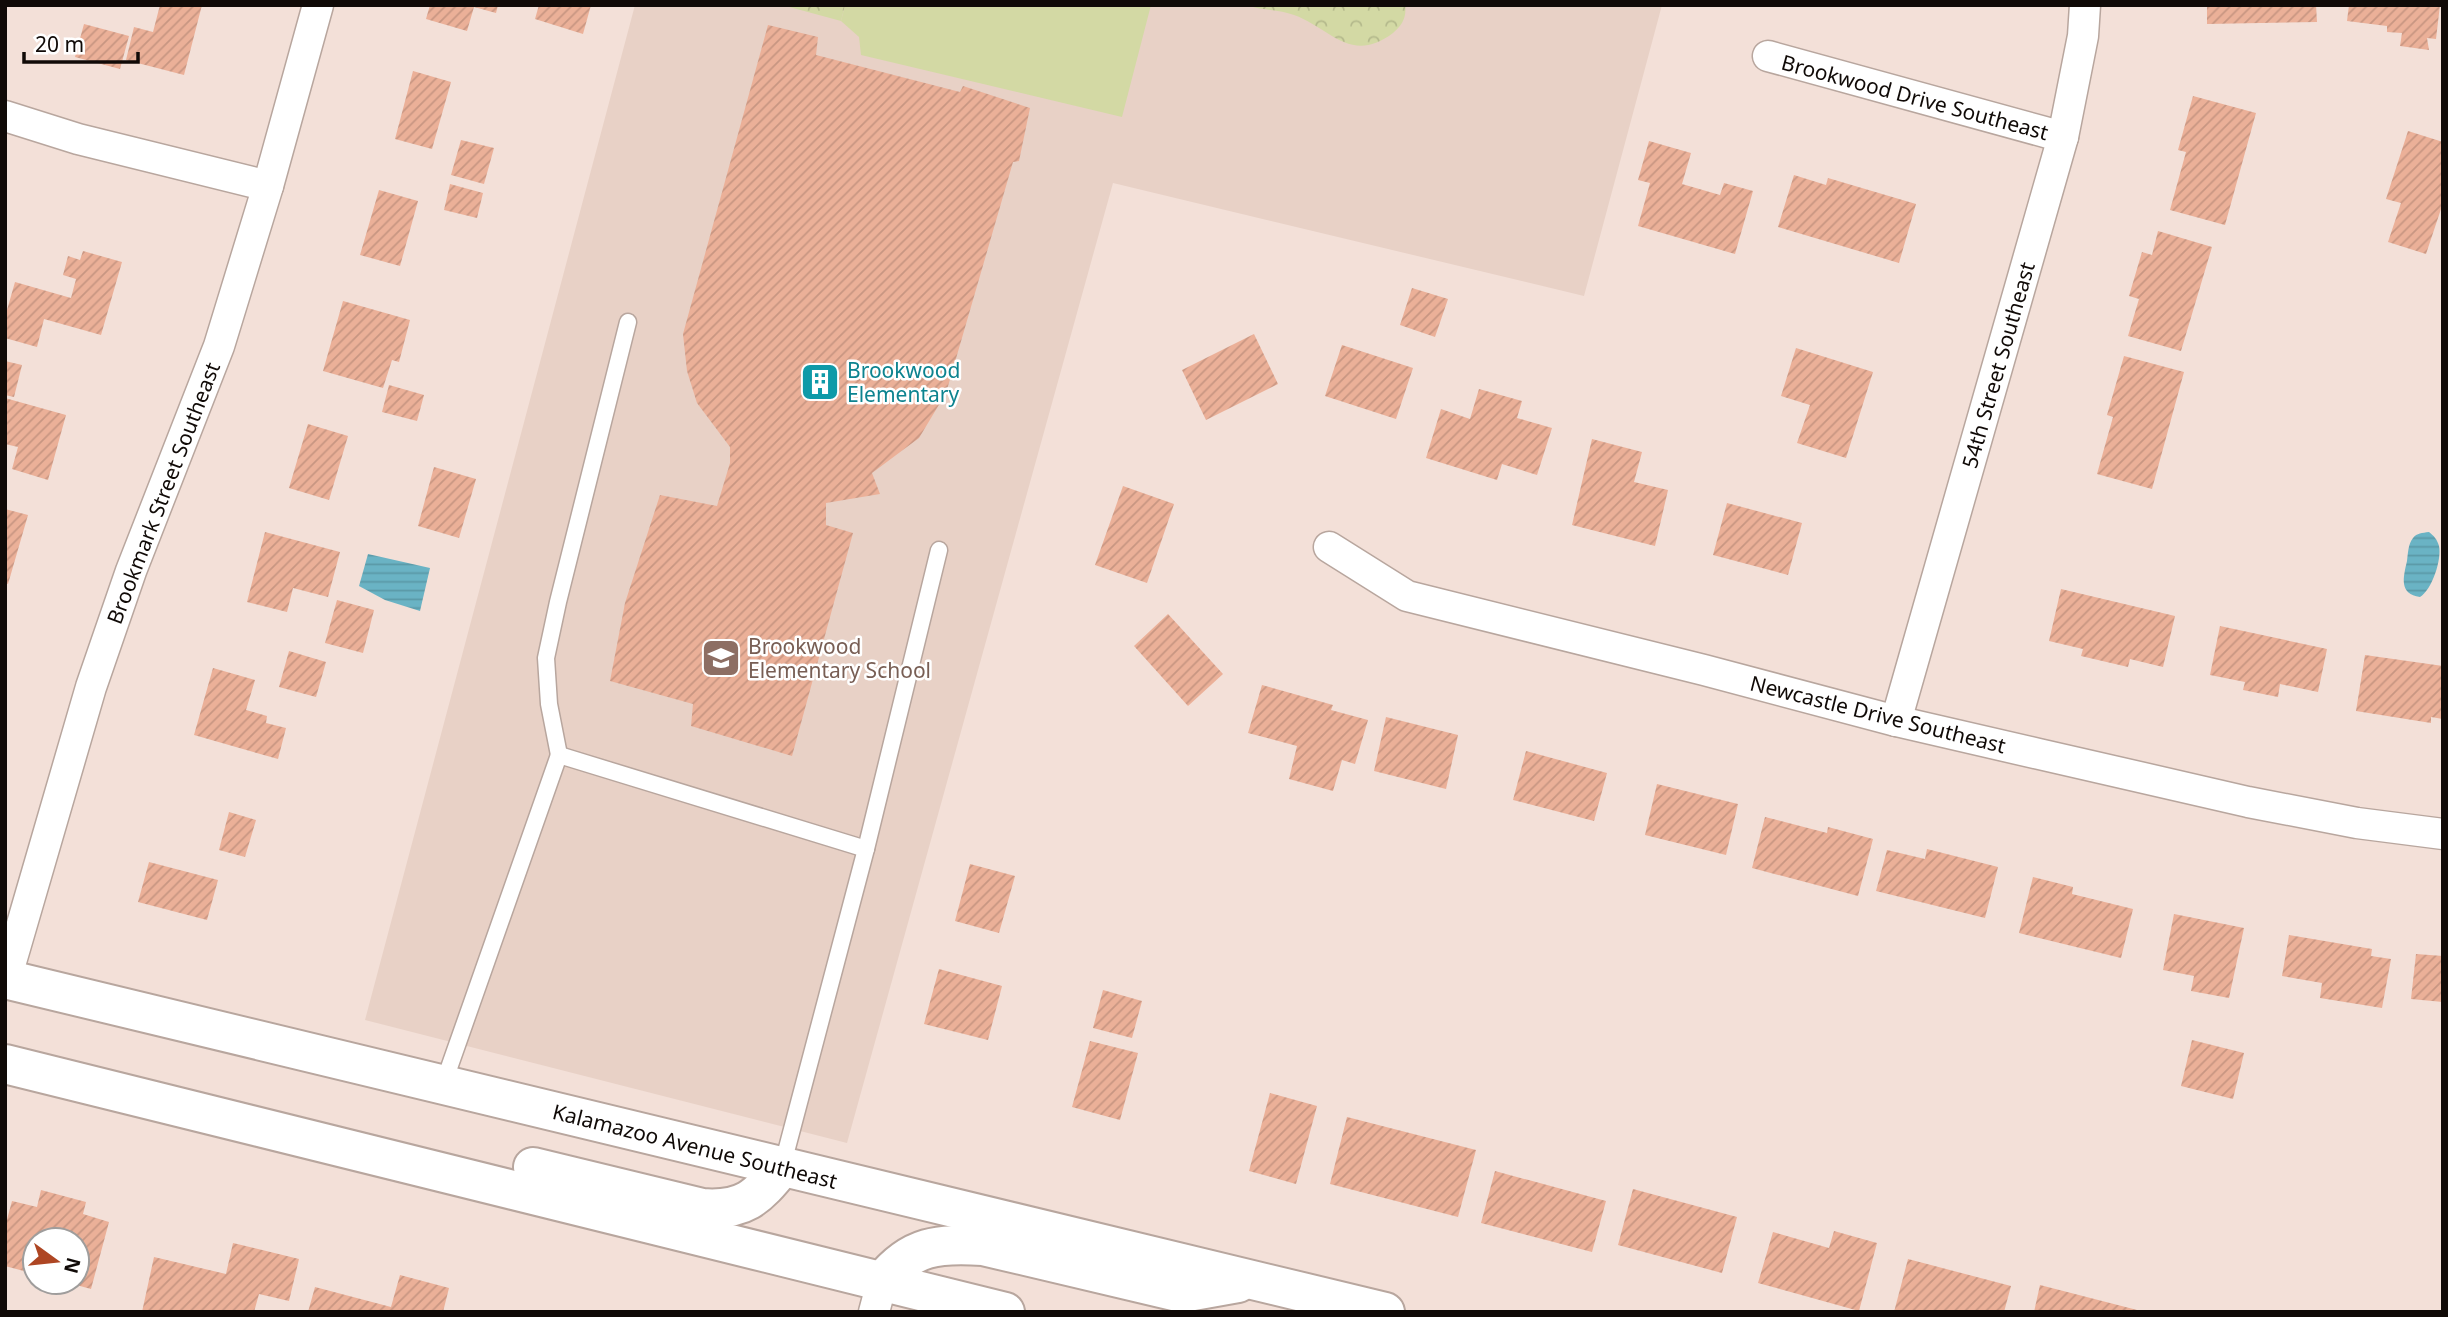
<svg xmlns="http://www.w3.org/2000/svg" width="2448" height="1317" viewBox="0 0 2448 1317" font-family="'Noto Sans',sans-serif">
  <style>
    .education { fill: #e8d1c6 }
    .grass { fill: #d3d9a4 }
    .forest { fill: url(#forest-crowns) }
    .water { fill: url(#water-rules) }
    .building { fill: url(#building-hatch) }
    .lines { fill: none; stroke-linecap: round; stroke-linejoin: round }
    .service-casing { stroke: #b8a69e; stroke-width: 19 }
    .minor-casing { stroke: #b8a69e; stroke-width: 33 }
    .secondary-casing { stroke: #b8a69e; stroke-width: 42 }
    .service { stroke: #fff; stroke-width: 16 }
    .minor { stroke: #fff; stroke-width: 30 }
    .secondary { stroke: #fff; stroke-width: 38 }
    .labels { text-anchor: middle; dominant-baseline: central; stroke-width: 5; stroke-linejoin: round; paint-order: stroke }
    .street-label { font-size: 21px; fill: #100a07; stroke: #fff }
    .culture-label { font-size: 21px; fill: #0d838f; stroke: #fff; text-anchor: start }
    .education-label { font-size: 21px; fill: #785e54; stroke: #fff; text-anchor: start }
  </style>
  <defs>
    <pattern id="forest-crowns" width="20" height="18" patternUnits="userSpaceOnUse" patternTransform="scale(1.75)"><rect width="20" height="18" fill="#d3d9a4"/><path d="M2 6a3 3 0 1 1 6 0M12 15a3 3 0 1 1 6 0" fill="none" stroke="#b4b98c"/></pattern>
    <pattern id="water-rules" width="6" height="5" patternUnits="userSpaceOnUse" patternTransform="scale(1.75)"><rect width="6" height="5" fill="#6ab3c4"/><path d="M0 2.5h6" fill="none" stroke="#5b99a7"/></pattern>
    <pattern id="building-hatch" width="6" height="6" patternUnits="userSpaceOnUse" patternTransform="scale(1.75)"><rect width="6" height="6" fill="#ebb098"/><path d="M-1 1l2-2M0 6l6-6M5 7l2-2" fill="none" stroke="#c89682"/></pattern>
  </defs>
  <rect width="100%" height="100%" fill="#f3e0d8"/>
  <polygon class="education" points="635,5 1662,5 1584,296 1113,183 847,1143 365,1020"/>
  <polygon class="grass" points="845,5 1151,5 1122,117 861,55 859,37 841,21"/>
  <g class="forest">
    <polygon points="782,5 845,5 841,21"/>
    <path d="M1247,5H1405C1407,17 1402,26 1393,33C1351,65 1330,28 1294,15C1279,9 1262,11 1247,5Z"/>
  </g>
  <g class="water">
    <path d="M2429,532C2434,536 2437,539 2439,546C2442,559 2432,590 2420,597C2399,594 2403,578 2407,561C2408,554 2408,544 2413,538C2417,533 2422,533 2429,532Z"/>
    <polygon points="368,554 430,568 420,611 385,600 359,586"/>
  </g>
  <g class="building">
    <polygon points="160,5 202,5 184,75 126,60 134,27 153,32"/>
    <polygon points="430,5 498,5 496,13 474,7 467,31 426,19"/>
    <polygon points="539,5 591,5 583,34 535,19"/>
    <polygon points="2207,5 2316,5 2317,22 2207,24"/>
    <polygon points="2349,5 2440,5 2436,39 2427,38 2429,50 2400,46 2402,33 2387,32 2387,26 2347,21"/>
    <polygon points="84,24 129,36 120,69 75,57"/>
    <polygon points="768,25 818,37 816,55 960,92 963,86 1030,108 1019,161 1013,162 946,393 919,438 872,473 880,494 826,503 826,525 853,533 792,756 691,726 693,704 610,681 625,603 660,495 717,506 730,463 730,447 697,403 687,371 683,334"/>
    <polygon points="413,71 451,82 432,149 395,139"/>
    <polygon points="2193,96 2256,113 2225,225 2170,210 2186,152 2178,150"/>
    <polygon points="2408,131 2443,142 2443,203 2426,254 2388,242 2401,203 2386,199"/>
    <polygon points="461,140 494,148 484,184 451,175"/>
    <polygon points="1649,141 1691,153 1682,184 1720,195 1724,183 1753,191 1735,254 1638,226 1650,183 1638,180"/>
    <polygon points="1794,175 1826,185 1828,178 1916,204 1899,263 1778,227"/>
    <polygon points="450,184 483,193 477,218 444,210"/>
    <polygon points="379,190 418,201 400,266 360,255"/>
    <polygon points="2158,231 2212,247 2181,351 2128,336 2139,299 2129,296 2142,252 2152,255"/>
    <polygon points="83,251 122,262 101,335 44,319 37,347 5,338 5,317 15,282 71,298 76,279 63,275 68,256 80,260"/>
    <polygon points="1412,288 1448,299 1435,337 1400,325"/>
    <polygon points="343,301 410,320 399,362 392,360 383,388 323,371"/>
    <polygon points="1254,334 1278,384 1206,420 1182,370"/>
    <polygon points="1342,345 1413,368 1396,419 1325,396"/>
    <polygon points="1796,348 1873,372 1846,458 1797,443 1810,405 1781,396"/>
    <polygon points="2124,356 2184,372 2152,489 2097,474 2113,417 2107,415"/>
    <polygon points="5,361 22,365 14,397 5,395"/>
    <polygon points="389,385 424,395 417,421 382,412"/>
    <polygon points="1479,389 1522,401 1517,418 1552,428 1537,475 1502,464 1497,480 1426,458 1441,409 1470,419"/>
    <polygon points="5,398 66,415 48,480 12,469 18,447 5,444"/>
    <polygon points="308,424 348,436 329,500 289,488"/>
    <polygon points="1592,439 1642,452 1634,482 1668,490 1655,546 1572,525"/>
    <polygon points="434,467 476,479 459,538 418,526"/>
    <polygon points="1123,486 1174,504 1147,583 1095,565"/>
    <polygon points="1727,503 1802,523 1788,575 1713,555"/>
    <polygon points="5,509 28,515 8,584 5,583"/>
    <polygon points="265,532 340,552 328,597 293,588 287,612 247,602"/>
    <polygon points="2061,589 2175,616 2163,667 2130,659 2128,667 2081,656 2083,649 2049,641"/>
    <polygon points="337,600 374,610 363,653 325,643"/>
    <polygon points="1168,614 1223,674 1188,706 1134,646"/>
    <polygon points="2220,626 2327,649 2318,692 2280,684 2278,697 2243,690 2245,682 2210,675"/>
    <polygon points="289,651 326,662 316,697 279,687"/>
    <polygon points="2365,655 2443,666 2443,719 2431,717 2431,723 2356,711"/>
    <polygon points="213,668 255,680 246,710 267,716 266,723 286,728 278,759 194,735"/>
    <polygon points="1262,685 1333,705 1331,710 1368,720 1355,764 1342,760 1333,791 1289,779 1297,746 1248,733"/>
    <polygon points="1386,717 1458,735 1446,789 1374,771"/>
    <polygon points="1526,751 1607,773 1594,821 1513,800"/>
    <polygon points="1657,784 1738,804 1726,855 1645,835"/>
    <polygon points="229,812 256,820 245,857 219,850"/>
    <polygon points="1765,817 1827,833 1828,827 1873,839 1858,896 1752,868"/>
    <polygon points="1927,849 1998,867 1985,918 1876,891 1887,850 1925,859"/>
    <polygon points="149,862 218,880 207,920 138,902"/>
    <polygon points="970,864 1015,876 999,933 955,921"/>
    <polygon points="2033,877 2073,887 2072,894 2133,909 2121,958 2019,933"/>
    <polygon points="2174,914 2244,928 2229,998 2191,991 2194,976 2163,970"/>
    <polygon points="2289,935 2372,949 2371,956 2391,959 2382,1008 2320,998 2322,983 2282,976"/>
    <polygon points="2416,954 2443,956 2443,1002 2411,999"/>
    <polygon points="939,969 1002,986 988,1040 924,1024"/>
    <polygon points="1103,990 1142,1001 1132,1038 1093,1028"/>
    <polygon points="2192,1040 2244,1053 2233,1099 2181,1086"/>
    <polygon points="1090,1041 1138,1053 1120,1120 1072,1107"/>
    <polygon points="1270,1093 1317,1106 1296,1184 1249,1171"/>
    <polygon points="1347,1117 1476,1150 1458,1217 1330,1184"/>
    <polygon points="1495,1171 1606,1201 1592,1252 1481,1223"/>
    <polygon points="1633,1189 1737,1217 1722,1273 1618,1245"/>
    <polygon points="41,1190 86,1202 83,1214 109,1222 91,1289 69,1283 77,1282 77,1240 35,1240 35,1274 5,1266 5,1227 12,1201 37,1207"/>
    <polygon points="1834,1231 1877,1243 1859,1311 1758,1283 1773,1232 1829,1248"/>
    <polygon points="233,1243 299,1259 289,1301 259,1294 254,1312 142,1312 154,1257 226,1274"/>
    <polygon points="1908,1259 2011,1286 2004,1312 1894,1312"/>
    <polygon points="400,1275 449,1288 443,1312 308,1312 315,1287 391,1307"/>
    <polygon points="2040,1285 2141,1311 2141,1312 2034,1312"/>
  </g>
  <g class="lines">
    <g class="service-casing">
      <g id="service">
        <polyline points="559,755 549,704 546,658 558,602 628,322"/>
        <polyline points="443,1085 559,755 866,849"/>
        <polyline points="782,1167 866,849 939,550"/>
      </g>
    </g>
    <g class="minor-casing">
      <g id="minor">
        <polyline points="1768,56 2063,137"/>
        <polyline points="5,116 78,139 268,186"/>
        <polyline points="1329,547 1407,596 1704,670 1896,721 2039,754 2248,802 2357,823 2443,834"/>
        <polyline points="1896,721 2063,137 2083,36 2085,5"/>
        <polyline points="6,979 91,687 131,571 219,346 268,186 318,5"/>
        <polyline points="874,1312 882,1282"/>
      </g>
    </g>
    <g class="secondary-casing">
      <g id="secondary">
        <polyline points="5,979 1385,1312"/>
        <polyline points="5,1064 1005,1312"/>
        <path d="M533,1167L702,1208C744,1211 757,1198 782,1167"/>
        <path d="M882,1282C911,1245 939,1243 983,1246L1182,1293L1238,1283"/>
      </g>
    </g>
    <use href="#service" class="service"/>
    <use href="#minor" class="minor"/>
    <use href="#secondary" class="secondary"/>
  </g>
  <defs>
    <g id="building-square" transform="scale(2.0125)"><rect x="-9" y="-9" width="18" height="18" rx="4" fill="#0f9aa8" stroke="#fff"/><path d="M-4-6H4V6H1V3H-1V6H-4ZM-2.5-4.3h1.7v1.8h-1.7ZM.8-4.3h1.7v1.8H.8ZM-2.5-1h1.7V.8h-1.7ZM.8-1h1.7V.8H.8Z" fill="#fff"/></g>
    <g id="school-square" transform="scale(2.0125)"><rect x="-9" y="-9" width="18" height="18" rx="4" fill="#8d6e63" stroke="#fff"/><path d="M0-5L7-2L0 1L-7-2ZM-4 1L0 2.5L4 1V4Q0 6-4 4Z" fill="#fff"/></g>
  </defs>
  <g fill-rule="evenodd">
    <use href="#building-square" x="820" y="382"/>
    <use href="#school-square" x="721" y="658"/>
  </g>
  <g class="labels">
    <g class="street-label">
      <text transform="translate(1915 97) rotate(15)">Brookwood Drive Southeast</text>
      <text transform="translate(1998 365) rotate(-74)">54th Street Southeast</text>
      <text transform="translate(163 493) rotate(-69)">Brookmark Street Southeast</text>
      <text transform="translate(1878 714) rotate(14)">Newcastle Drive Southeast</text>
      <text transform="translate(695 1146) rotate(14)">Kalamazoo Avenue Southeast</text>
    </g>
    <g class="culture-label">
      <text x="847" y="370">Brookwood<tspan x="847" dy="24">Elementary</tspan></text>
    </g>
    <g class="education-label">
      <text x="748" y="646">Brookwood<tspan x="748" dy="24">Elementary School</tspan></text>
    </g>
  </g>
  <rect width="2448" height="1317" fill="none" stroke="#100a07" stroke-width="14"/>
  <g transform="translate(56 1261) rotate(105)"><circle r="33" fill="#ffffff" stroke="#9f9d9c" stroke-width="2"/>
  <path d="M0-5L12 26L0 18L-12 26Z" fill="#ae4623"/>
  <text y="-10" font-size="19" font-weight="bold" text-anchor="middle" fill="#100a07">N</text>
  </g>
  <path d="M24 52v10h114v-10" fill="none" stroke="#100a07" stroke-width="3.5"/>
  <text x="35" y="52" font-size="21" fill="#100a07" stroke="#ffffff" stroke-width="5" paint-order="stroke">20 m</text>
</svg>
